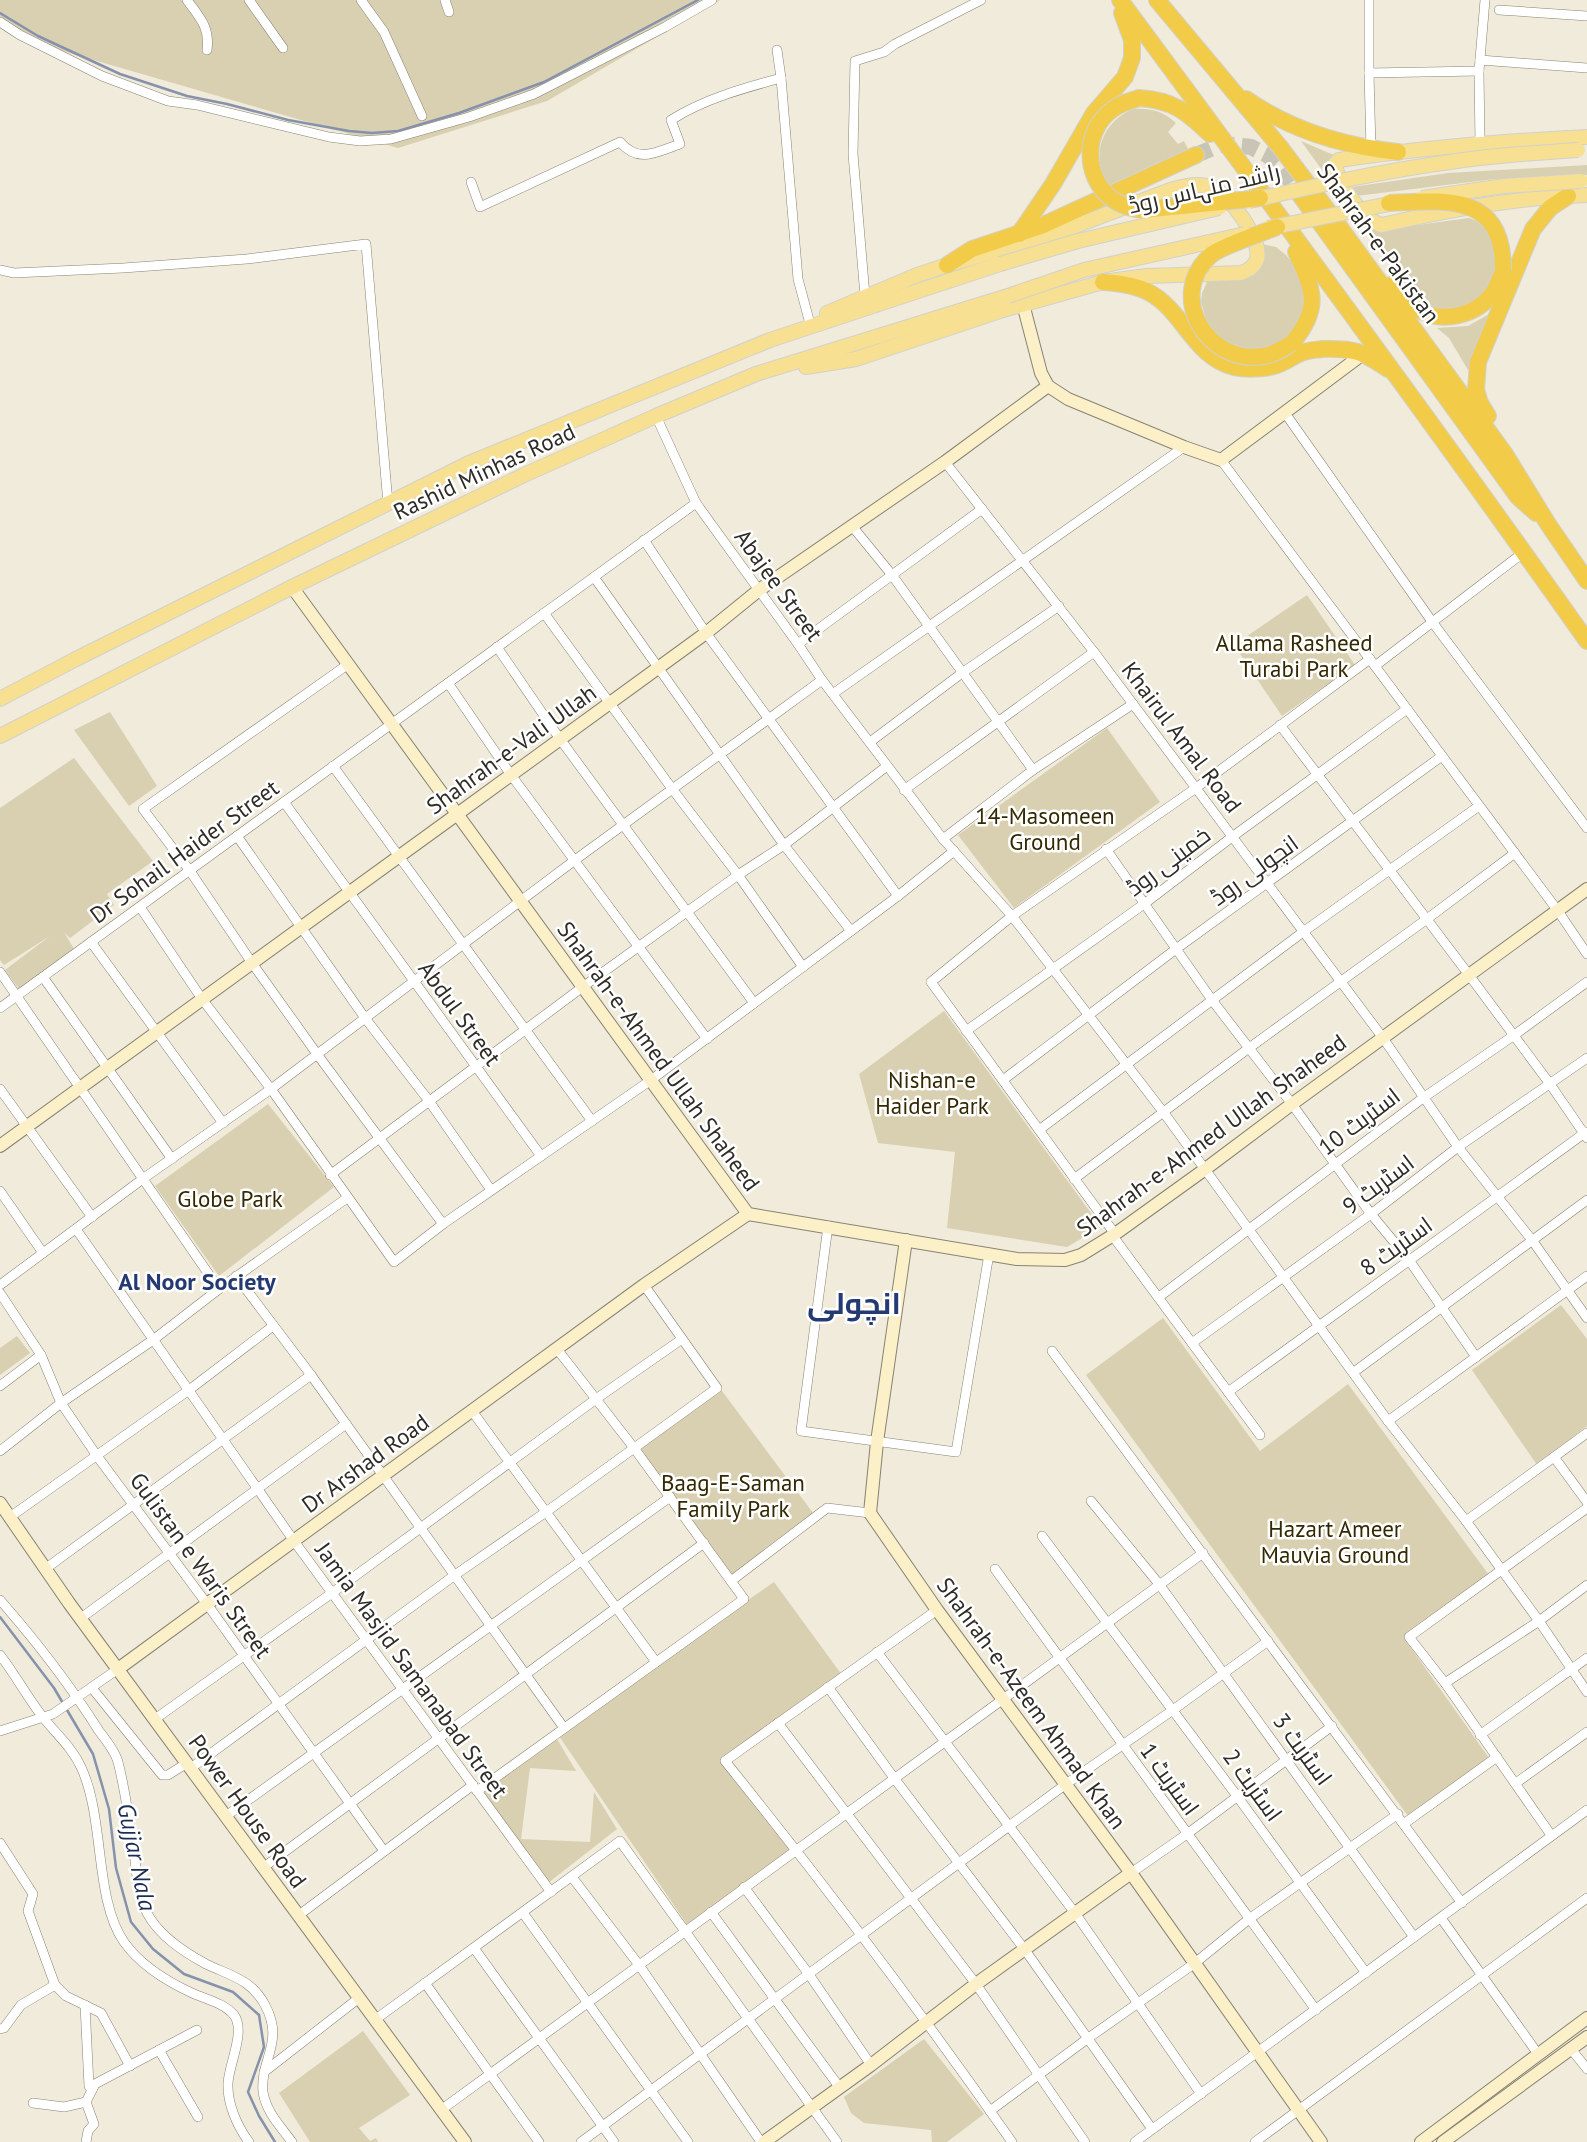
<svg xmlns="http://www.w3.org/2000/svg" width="1587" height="2142" viewBox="0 0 1587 2142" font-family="'PT Sans',Cairo,sans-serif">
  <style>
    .green { fill: #d9d0b2 }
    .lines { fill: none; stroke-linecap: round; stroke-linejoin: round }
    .stream { stroke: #8692ac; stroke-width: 2.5 }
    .highway-tunnel { stroke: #c9c5b6; stroke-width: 16; stroke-dasharray: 16 8; stroke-linecap: butt }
    .street-casing { stroke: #888374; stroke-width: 10 }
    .secondary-casing { stroke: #888374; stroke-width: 14 }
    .primary-casing { stroke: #d1d1cf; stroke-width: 16 }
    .highway-casing { stroke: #d1d1cf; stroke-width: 18 }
    .street { stroke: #fff; stroke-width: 9 }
    .secondary { stroke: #fbf0c8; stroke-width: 12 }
    .primary { stroke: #f7e091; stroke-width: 14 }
    .highway { stroke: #f2cc48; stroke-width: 16 }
    .primary-bridge-casing { stroke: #d1d1cf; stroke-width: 16; stroke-linecap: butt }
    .highway-bridge-casing { stroke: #d1d1cf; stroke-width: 18; stroke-linecap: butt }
    .primary-bridge { stroke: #f7e091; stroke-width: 14 }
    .highway-bridge { stroke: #f2cc48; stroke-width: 16 }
    .labels { text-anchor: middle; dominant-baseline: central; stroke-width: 5; stroke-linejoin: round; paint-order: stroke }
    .street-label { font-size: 23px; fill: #2e2c26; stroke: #fff }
    .park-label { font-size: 23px; fill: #332800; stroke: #fff }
    .neighbourhood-label { font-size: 24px; font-weight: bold; fill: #253a72; stroke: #fff }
    .water-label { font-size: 24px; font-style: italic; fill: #1d2c52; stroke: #fff }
    .district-label { font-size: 30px; font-weight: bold; fill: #253a72; stroke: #fff }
  </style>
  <rect width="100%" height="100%" fill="#f0ebda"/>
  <g class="green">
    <polygon points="0,0 720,0 547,101 398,148 14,37 0,28"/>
    <path d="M1133,109C1150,108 1163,111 1176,123L1168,132L1178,144L1184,141L1188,149L1109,185C1089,156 1102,122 1133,109Z"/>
    <path d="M1301,141L1336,156L1328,160L1325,166L1365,223L1372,228L1381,230L1469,218C1497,225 1505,271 1487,292C1477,304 1460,312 1444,312C1436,312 1426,305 1418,302Z"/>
    <polygon points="1587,165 1587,175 1495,179 1356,196 1352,187 1448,173"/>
    <path d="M1262,244L1276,247L1286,255L1302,276L1307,302L1293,334L1272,347L1252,350L1227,342L1214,331L1207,323L1201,302L1202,293L1208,280C1226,282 1244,282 1258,270Z"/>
    <polygon points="1491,313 1468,370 1449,338 1437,328 1468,326"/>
    <polygon points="1307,595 1355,665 1282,716 1234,645"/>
    <polygon points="110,712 157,786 129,806 74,730"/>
    <polygon points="1107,728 1160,802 1014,908 958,835"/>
    <polygon points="74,758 153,861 107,894 114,905 70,938 64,932 74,949 19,989 5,970 50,936 4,965 0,960 0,808"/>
    <polygon points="944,1011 1101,1227 1067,1247 947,1228 955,1152 878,1143 859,1074"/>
    <polygon points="268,1104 334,1187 219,1276 155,1186"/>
    <polygon points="1561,1305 1587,1339 1587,1426 1537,1465 1472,1370"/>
    <polygon points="1163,1318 1260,1451 1348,1384 1489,1575 1404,1638 1489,1758 1408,1816 1086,1375"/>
    <polygon points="17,1336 30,1353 0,1375 0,1348"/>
    <polygon points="719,1387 816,1517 731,1581 634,1448"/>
    <polygon points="774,1582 842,1675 725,1761 796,1849 688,1926 557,1733"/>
    <polygon points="557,1739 576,1771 530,1768 521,1839 590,1842 594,1792 617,1829 548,1883 480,1792"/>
    <polygon points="363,2031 410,2095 359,2128 370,2141 376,2138 378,2142 310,2142 279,2093"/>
    <polygon points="924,2039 984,2114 947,2142 932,2142 931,2130 864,2123 851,2113 844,2097"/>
  </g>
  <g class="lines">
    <g class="stream">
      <polyline points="0,13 38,36 120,74 187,96 227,104 288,120 349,131 372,133 398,131 459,113 544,82 698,0"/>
      <polyline points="0,1617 54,1688 93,1754 109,1809 116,1868 131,1922 153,1949 184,1974 233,1992 259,2015 264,2047 248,2092 259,2116 275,2142"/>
    </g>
    <polyline class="highway-tunnel" points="1196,155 1223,144 1251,147 1267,155 1281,168 1300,195"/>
    <g class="street-casing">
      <g id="street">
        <path d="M187,0C200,18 210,27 207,50"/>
        <polyline points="249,0 283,48"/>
        <polyline points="361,0 384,32 422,116"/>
        <polyline points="445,0 449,12"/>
        <polyline points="1369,0 1369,73 1479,71"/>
        <polyline points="1499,10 1587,16"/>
        <polyline points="0,22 20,35 102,76 168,101 197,105 329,137 360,141 391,139 469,117 534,94 665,27 712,0"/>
        <polyline points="777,50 781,78"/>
        <polyline points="1480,60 1587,68"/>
        <polyline points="1369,73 1371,149"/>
        <polyline points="1480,144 1479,71 1485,0"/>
        <path d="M471,182L480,207L620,142C639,164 656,152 680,144L671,120C704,99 744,88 781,78L798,279L809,320"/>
        <polyline points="0,270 14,273 123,268 247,259 366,244 388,504"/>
        <polyline points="865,296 853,154 855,61 884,52 895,44 981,0"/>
        <polyline points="1285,413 1433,623 1587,828"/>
        <polyline points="656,416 696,503 798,644 822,680 943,839 1012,916 1164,1113 1388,1421 1466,1521 1539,1621 1587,1692"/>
        <polyline points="1221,460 1558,911 1587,954"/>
        <polyline points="945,462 1094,652 1383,1038 1458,1147 1532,1240 1587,1318"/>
        <polyline points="852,526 892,575 1033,770"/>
        <polyline points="644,540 706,633 898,896"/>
        <polyline points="594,577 784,845 851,931"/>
        <polyline points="544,613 673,790 738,875 803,967"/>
        <polyline points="798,644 982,509"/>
        <polyline points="497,647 560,739 754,1003"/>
        <polyline points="347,665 143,809 190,871 252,963 317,1054 443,1224"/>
        <polyline points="1375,666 1524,552"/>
        <polyline points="448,683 511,775 707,1039"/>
        <polyline points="834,693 1184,447"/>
        <polyline points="1280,725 1469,975 1550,1084 1587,1138"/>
        <polyline points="870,742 962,673 1059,606"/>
        <polyline points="333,766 592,1121"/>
        <polyline points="904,790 1094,652"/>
        <polyline points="284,802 541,1156"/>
        <polyline points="237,836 365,1018 429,1101 491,1190"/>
        <polyline points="943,839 1033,770 1133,704"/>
        <polyline points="1106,849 1212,1000 1292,1104 1371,1214 1409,1260 1476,1357"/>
        <polyline points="140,907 202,999 271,1089 394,1262 443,1224 651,1080 898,896 954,851"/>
        <polyline points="91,942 223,1123"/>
        <polyline points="0,972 219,1289"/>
        <polyline points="43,977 172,1159"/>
        <polyline points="0,1008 696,503"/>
        <polyline points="966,1031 1144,904 1232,837 1407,709"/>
        <polyline points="1003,1080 1176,949 1442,756"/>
        <polyline points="0,1089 92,1217"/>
        <polyline points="1039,1130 1303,932 1479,806"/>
        <polyline points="330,1175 584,986 738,875 784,845 887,766"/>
        <polyline points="1074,1179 1249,1048 1427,919 1515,853"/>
        <polyline points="0,1191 43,1253"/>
        <polyline points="828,1226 801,1431 956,1452 989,1254"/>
        <polyline points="76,1229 294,1541 551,1892"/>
        <polyline points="1115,1234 931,982 1012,916 1196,788 1370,659"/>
        <polyline points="1112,1235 1260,1435"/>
        <polyline points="236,1276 311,1375 564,1728"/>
        <polyline points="0,1285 144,1178 271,1089 575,860 822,680"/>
        <polyline points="0,1293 41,1355 61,1403 97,1456 207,1604 384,1851"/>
        <polyline points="1159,1297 1423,1098 1513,1036 1587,982"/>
        <polyline points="1192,1343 1371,1214 1458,1147 1587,1058"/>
        <polyline points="1052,1351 1462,1903"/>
        <polyline points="1354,1372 1587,1200"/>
        <polyline points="0,1386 41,1355"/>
        <polyline points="1228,1392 1586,1132"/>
        <polyline points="472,1411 656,1662"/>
        <polyline points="1388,1421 1587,1276"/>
        <polyline points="0,1451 61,1403 153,1340 219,1289 347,1198"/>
        <polyline points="1554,1457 1587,1502"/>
        <polyline points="1091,1501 1159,1584 1414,1937"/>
        <polyline points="10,1517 189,1390 273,1326"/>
        <polyline points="1466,1521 1587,1433"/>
        <polyline points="1042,1536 1237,1796 1366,1973"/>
        <polyline points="45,1569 311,1375"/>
        <polyline points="995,1569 1316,2010"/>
        <polyline points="731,1581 827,1508 870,1513"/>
        <path d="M0,1600C36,1641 70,1685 99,1731C106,1740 115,1751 118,1762C125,1789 129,1818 133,1846C137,1868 136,1892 147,1913C159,1936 184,1952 206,1964C231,1976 251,1979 265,2005C285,2042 260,2059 263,2092C266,2112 281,2127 292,2142"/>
        <path d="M937,1610L725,1761C825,1885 921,2012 1012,2142"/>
        <polyline points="81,1618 346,1424"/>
        <polyline points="877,1652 1075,1913 1201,2094"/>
        <path d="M0,1655C15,1674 27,1697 42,1716C55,1733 72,1747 81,1767C105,1818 94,1899 124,1942C141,1966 166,1981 192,1993C205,1999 224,2003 234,2015C246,2031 229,2064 228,2083C227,2103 237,2126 249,2142"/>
        <polyline points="1445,1683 1539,1621 1587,1585"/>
        <polyline points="828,1687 894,1778 1025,1950 1152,2129"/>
        <polyline points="92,1688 162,1775 168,1775 187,1763"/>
        <polyline points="155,1719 332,1593 596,1399 682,1339"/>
        <polyline points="778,1723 976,1984 1085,2142"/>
        <polyline points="0,1731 53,1714 118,1669"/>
        <polyline points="1480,1735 1587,1658"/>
        <polyline points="191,1768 455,1575 546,1512 717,1388 644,1285"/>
        <polyline points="1516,1783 1587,1732"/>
        <polyline points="477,1791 744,1599 634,1448 557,1349"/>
        <polyline points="226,1816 670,1497"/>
        <polyline points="1405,1823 1497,1757"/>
        <polyline points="1551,1835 1445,1683 1409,1637 1587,1508"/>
        <polyline points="0,1843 33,1894 28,1911 55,1985 66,1996 101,2013 130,2066"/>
        <polyline points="264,1867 704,1543"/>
        <polyline points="1131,1873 1187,1834 1332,1726"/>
        <polyline points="572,1877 639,1965 761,2142"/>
        <polyline points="744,1887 808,1973 871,2065"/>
        <polyline points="711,1912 840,2088"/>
        <polyline points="523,1913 688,2142"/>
        <polyline points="299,1915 473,1785"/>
        <polyline points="1441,1918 1538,2054"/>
        <polyline points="474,1948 614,2142"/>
        <polyline points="425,1983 539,2142"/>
        <polyline points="85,2005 89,2086 92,2090"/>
        <polyline points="376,2019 620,1841 837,2142"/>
        <polyline points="0,2029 4,2028 21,2005 55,1985"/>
        <polyline points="1571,2049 1587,2069"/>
        <polyline points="159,2050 198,2117"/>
        <polyline points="264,2072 359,1998"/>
        <polyline points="33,2103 64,2107 86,2102"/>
        <polyline points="441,2110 1203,1553"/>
        <polyline points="990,2111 1087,2039 1195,1963 1249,1919 1398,1814"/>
        <polyline points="86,2142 88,2131 94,2124 86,2102 95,2084 197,2030"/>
        <polyline points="581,2142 1066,1784 1173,1710 1268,1641"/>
        <polyline points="1135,2142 1587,1810"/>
        <polyline points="1255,2142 1587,1898"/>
      </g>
    </g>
    <g class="secondary-casing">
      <g id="secondary">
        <polyline points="1023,304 1041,373 1048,386 1068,399 1184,447 1221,460 1363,354"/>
        <polyline points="292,587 748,1214 1017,1259 1065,1260 1081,1255 1115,1234 1204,1170 1292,1104 1587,889"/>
        <polyline points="0,1146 456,815 706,633 759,590 945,462 1048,386"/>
        <polyline points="906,1240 877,1442 870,1513 937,1610 1131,1873 1321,2142"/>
        <polyline points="0,1503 69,1603 465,2142"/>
        <polyline points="118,1669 644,1285 748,1214"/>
        <polyline points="764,2142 871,2065 976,1984 1131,1873"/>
        <polyline points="1421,2142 1587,2018"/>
        <polyline points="1443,2142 1587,2037"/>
      </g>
    </g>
    <g class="primary-casing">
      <g id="primary">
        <path d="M1587,137C1504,141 1421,148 1339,160L1335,164C1337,182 1364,222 1382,225C1447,210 1521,197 1587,195"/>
        <path d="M806,367L856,359L1003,310L1103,282L1146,276L1241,273C1249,270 1254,267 1257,259C1262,239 1229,194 1211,187C1198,183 1186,186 1173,189L1054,234L947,265L917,275L827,313"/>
        <polyline points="0,699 74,660 469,463 770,340 1000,264"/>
        <polyline points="0,736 292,587 524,475 656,416 756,374 1008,296"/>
      </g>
    </g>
    <g class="highway-casing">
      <g id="highway">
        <path d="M1120,0C1277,212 1434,425 1587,641"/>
        <polyline points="1157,0 1280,147 1317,196 1505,454 1548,524 1587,581"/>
        <path d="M1139,98C1172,100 1186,111 1210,134"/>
        <path d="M1246,99C1292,131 1343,146 1398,152"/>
        <polyline points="1300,195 1518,497 1536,513"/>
        <polyline points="1019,234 1053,184 1094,113 1125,77 1132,58 1132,40 1122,13"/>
        <polyline points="947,265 972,249 1041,226 1196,155"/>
        <path d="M1103,282C1119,283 1136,285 1150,293C1184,312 1194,357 1234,367C1246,370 1266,369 1277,365C1286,362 1293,356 1301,353C1308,350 1315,350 1323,349C1355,348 1361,351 1388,369"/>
        <path d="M1391,285C1399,293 1407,302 1416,308C1440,325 1478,316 1494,291C1498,285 1500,277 1503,271"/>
        <path d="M1292,343C1322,307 1313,290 1296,252"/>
        <polyline points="1488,416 1480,403 1476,390 1478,362 1533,229 1550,208 1568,196"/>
      </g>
    </g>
    <use href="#street" class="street"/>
    <use href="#secondary" class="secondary"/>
    <use href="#primary" class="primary"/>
    <use href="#highway" class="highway"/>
    <g class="primary-bridge-casing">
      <g id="primary-bridge">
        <polyline points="1422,198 1504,186 1581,181"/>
        <path d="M1249,201C1315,186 1382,171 1450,162C1492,155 1535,153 1578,150"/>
        <polyline points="1268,228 1399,202"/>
        <polyline points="1000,264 1078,241 1219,208"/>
        <polyline points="1008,296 1084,270 1245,234"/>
      </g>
    </g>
    <g class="highway-bridge-casing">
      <g id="highway-bridge">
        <path d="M1139,98C1130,101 1121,103 1113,109C1083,130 1083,177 1112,199C1121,206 1131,208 1142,210L1260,198"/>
        <path d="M1389,203C1447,200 1504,193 1503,271"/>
        <path d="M1277,227C1262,233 1222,246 1211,255C1166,294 1206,365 1263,356C1274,355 1283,348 1292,343"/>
      </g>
    </g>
    <use href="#primary-bridge" class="primary-bridge"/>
    <use href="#highway-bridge" class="highway-bridge"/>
  </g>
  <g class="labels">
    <g class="street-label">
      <text transform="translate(1204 188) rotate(-13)">راشد منہاس روڈ</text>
      <text transform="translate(1379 243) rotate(54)">Shahrah-e-Pakistan</text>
      <text transform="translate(484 471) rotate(-25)">Rashid Minhas Road</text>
      <text transform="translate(779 585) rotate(54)">Abajee Street</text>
      <text transform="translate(1182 737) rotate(53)">Khairul Amal Road</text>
      <text transform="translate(511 749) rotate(-36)">Shahrah-e-Vali Ullah</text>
      <text transform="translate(184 851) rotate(-36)">Dr Sohail Haider Street</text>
      <text transform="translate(1168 861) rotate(-37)">خمینی روڈ</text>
      <text transform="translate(1254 870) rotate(-36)">انچولی روڈ</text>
      <text transform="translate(460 1013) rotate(54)">Abdul Street</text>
      <text transform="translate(659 1056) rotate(54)">Shahrah-e-Ahmed Ullah Shaheed</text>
      <text transform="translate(1359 1121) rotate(-37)">اسٹریٹ 10</text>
      <text transform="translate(1211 1135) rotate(-36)">Shahrah-e-Ahmed Ullah Shaheed</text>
      <text transform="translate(1378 1184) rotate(-37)">اسٹریٹ 9</text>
      <text transform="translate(1396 1246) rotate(-36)">اسٹریٹ 8</text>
      <text transform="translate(365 1463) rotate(-36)">Dr Arshad Road</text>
      <text transform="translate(201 1565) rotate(54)">Gulistan e Waris Street</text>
      <text transform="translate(412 1670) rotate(54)">Jamia Masjid Samanabad Street</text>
      <text transform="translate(1032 1703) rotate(54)">Shahrah-e-Azeem Ahmad Khan</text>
      <text transform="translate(1303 1749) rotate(54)">اسٹریٹ 3</text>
      <text transform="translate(1170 1779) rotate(54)">اسٹریٹ 1</text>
      <text transform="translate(1253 1785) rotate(54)">اسٹریٹ 2</text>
      <text transform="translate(248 1811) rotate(54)">Power House Road</text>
    </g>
    <g class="park-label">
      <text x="1294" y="642">Allama Rasheed<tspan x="1294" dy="26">Turabi Park</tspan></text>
      <text x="1045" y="815">14-Masomeen<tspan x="1045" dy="26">Ground</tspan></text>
      <text x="932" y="1079">Nishan-e<tspan x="932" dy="26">Haider Park</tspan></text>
      <text x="230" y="1198">Globe Park</text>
      <text x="733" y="1482">Baag-E-Saman<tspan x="733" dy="26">Family Park</tspan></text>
      <text x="1335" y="1528">Hazart Ameer<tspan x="1335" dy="26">Mauvia Ground</tspan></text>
    </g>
    <g class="neighbourhood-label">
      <text x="197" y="1281">Al Noor Society</text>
    </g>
    <g class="water-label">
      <text transform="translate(137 1857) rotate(78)">Gujjar Nala</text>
    </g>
    <g class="district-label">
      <text x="854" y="1302">انچولی</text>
    </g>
  </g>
</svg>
